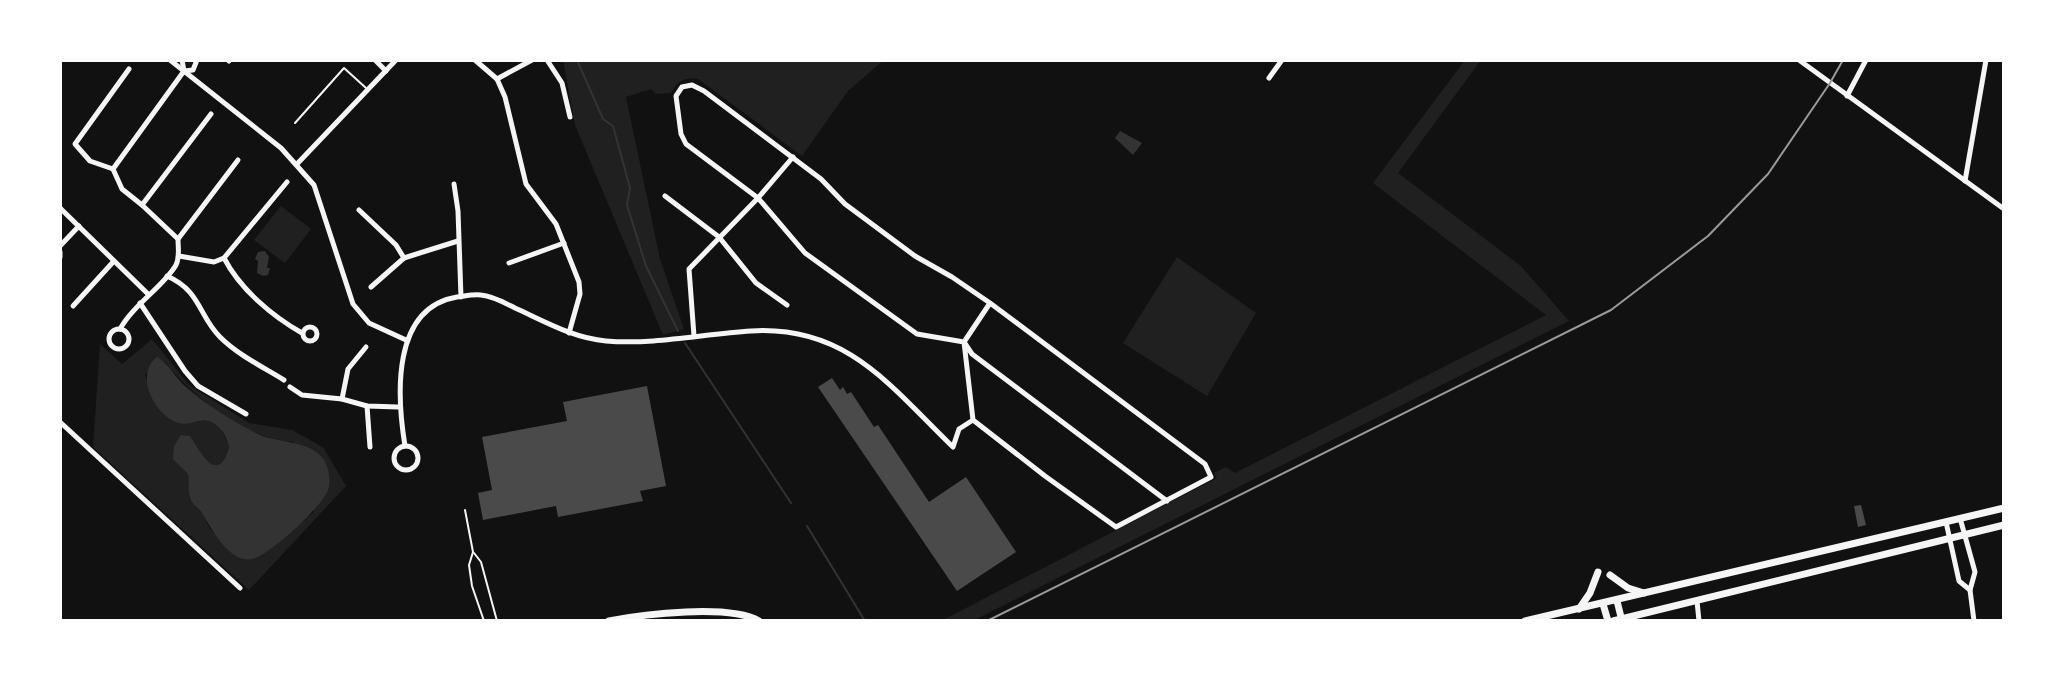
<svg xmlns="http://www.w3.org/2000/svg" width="2064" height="681" viewBox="0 0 2064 681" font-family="'IBM Plex Sans',sans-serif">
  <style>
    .green { fill: #202020; fill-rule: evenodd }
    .water { fill: #333 }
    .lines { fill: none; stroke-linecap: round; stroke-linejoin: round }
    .stream { stroke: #333; stroke-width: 2 }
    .building { fill: #4a4a4a }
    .service { stroke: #f5f5f5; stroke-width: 2 }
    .minor { stroke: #f5f5f5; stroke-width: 5 }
    .secondary { stroke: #f5f5f5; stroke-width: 7 }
    .primary { stroke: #f5f5f5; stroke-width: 7 }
    .rail { stroke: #9a9a9a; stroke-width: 2 }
  </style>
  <rect width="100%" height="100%" fill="#111"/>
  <g class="green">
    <path d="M563,60H884L848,91L802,156L698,79C685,77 677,81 671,93L656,94L651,89L626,97L660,259L684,329L663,335L575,125Z"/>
    <polygon points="1465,60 1481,60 1398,173 1521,266 1569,321 972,621 941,621 1217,478 1214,473 1226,467 1235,473 1546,315 1373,183"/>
    <polygon points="281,206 311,229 285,263 254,240"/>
    <polygon points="1177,257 1256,313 1207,396 1123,343"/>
    <path d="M152,339L189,385L249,423L292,430L323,447L346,486L249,590L93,447L100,344L122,364ZM165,362C193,397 247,440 293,442L314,512L264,553L241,558L210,529L203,515L190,500L188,474L173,458L181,436H189C200,451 218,487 229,447L221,428L208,420L187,423L155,404L145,374Z"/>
  </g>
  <g class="water">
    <polygon points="1120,131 1142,143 1133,155 1115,138"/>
    <polygon points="265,251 269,257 267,268 270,268 268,275 263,276 257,273 258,261 255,259 258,252"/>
    <path d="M157,357C170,364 175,378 186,387C207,405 233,422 258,434C279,444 309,439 324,460C329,468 331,481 328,490C322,507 270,555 252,559C229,564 211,527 201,512C198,508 191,503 190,498C188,491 189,481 188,474L173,459L174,446L181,435L190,436C200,451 218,487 229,447C226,436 222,427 211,422C200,417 191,426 179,423C154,416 134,374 157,357Z"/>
  </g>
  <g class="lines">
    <g class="stream">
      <polyline points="577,60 603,119 613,126 630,188 627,205 646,266 678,331"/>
      <polyline points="685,343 791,503"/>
      <polyline points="807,526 865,621"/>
    </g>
  </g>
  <g class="building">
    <polygon points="832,378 840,390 843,387 847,394 851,392 874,427 878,425 929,502 966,477 1016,552 957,591 818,387"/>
    <polygon points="647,386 666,486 640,491 643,501 558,517 556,506 483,520 478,493 492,490 482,437 567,421 563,402"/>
    <polygon points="1861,505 1866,525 1858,527 1854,506"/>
  </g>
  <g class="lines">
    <g class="service">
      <polyline points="295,123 344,68 366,88"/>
      <polyline points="465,510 473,552 469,565 472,586 484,621"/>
      <polyline points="474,553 481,562 497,621"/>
    </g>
    <g class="minor">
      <polyline points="170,60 281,148 314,185 353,304 369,323 406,340"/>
      <polyline points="182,60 184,71 193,70 197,60"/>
      <polyline points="228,60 229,61"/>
      <polyline points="375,60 386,71"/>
      <polyline points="475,60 497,79 505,97 526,184 556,224 579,282 580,294 569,333"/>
      <polyline points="547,60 562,83 570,117"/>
      <polyline points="1799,60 2004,209"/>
      <polyline points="129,69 75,144 90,161 113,169 122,189 142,205"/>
      <polyline points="1269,78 1282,60"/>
      <polyline points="497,79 532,60"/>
      <polyline points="1847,96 1866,60"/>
      <polyline points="297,164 396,60"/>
      <polyline points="113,169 184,71"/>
      <polyline points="1965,181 1986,60"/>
      <polyline points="454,184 458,211 461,297"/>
      <polyline points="665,196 719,237 756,283 787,305"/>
      <polyline points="60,208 148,294"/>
      <polyline points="359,210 396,245 404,258"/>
      <polyline points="178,239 238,160"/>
      <polyline points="60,246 79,226"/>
      <polyline points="60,252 60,257"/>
      <polyline points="179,256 214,262 224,258 287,182"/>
      <path d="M224,258C240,289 272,316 302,333"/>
      <polyline points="509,263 564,243"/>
      <path d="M167,276C201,291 198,315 220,337C238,355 263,367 284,380"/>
      <polyline points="371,287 404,258 458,241"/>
      <polyline points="140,303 185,371 198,386 246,414"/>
      <polyline points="990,303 964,342 973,420 1045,476 1116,527 1211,477 1205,464 990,303 952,277 915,256 845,204 821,179 704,91 692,85 682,87 676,96 681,134 686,144 758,198 805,253 917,334 964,342 972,354 1167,501"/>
      <polyline points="73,306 114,261"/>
      <circle cx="310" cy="334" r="7"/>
      <path d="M120,329C134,304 164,286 176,265C180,257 178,248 178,239L142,205L211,114"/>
      <circle cx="119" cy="339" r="10"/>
      <polyline points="694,336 689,269 758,198 793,157"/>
      <polyline points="290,387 302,395 342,399 367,406 398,407"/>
      <polyline points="342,399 348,369 366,347"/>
      <polyline points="367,406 370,447"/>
      <polyline points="60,422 240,588"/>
      <path d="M405,446C397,397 391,308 457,297C465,296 474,294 481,295C493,296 505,303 515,308C544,321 573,338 606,341C654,345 703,334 751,331C847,325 891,387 953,447L959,429L973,420"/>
      <circle cx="406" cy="458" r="12"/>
      <polyline points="1960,518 1975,572 1970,590 1974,621"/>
      <polyline points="1946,522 1959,581 1970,590"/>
      <polyline points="1697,601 1699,621"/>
    </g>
    <g class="secondary">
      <polyline points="1617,601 1622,621"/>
      <polyline points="1603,604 1608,621"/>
    </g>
    <g class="primary">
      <polyline points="1610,575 1628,588 1644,593"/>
      <polyline points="1579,609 1590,593 1598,572"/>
      <path d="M609,621C644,614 729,604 759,621"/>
      <polyline points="1525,621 2004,508"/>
      <polyline points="1613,621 2004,525"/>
    </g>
    <polyline class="rail" points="987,621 1611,310 1708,236 1768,174 1830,83 1843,60"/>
  </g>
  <rect width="2064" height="681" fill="none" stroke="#ffffff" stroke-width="124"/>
</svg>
